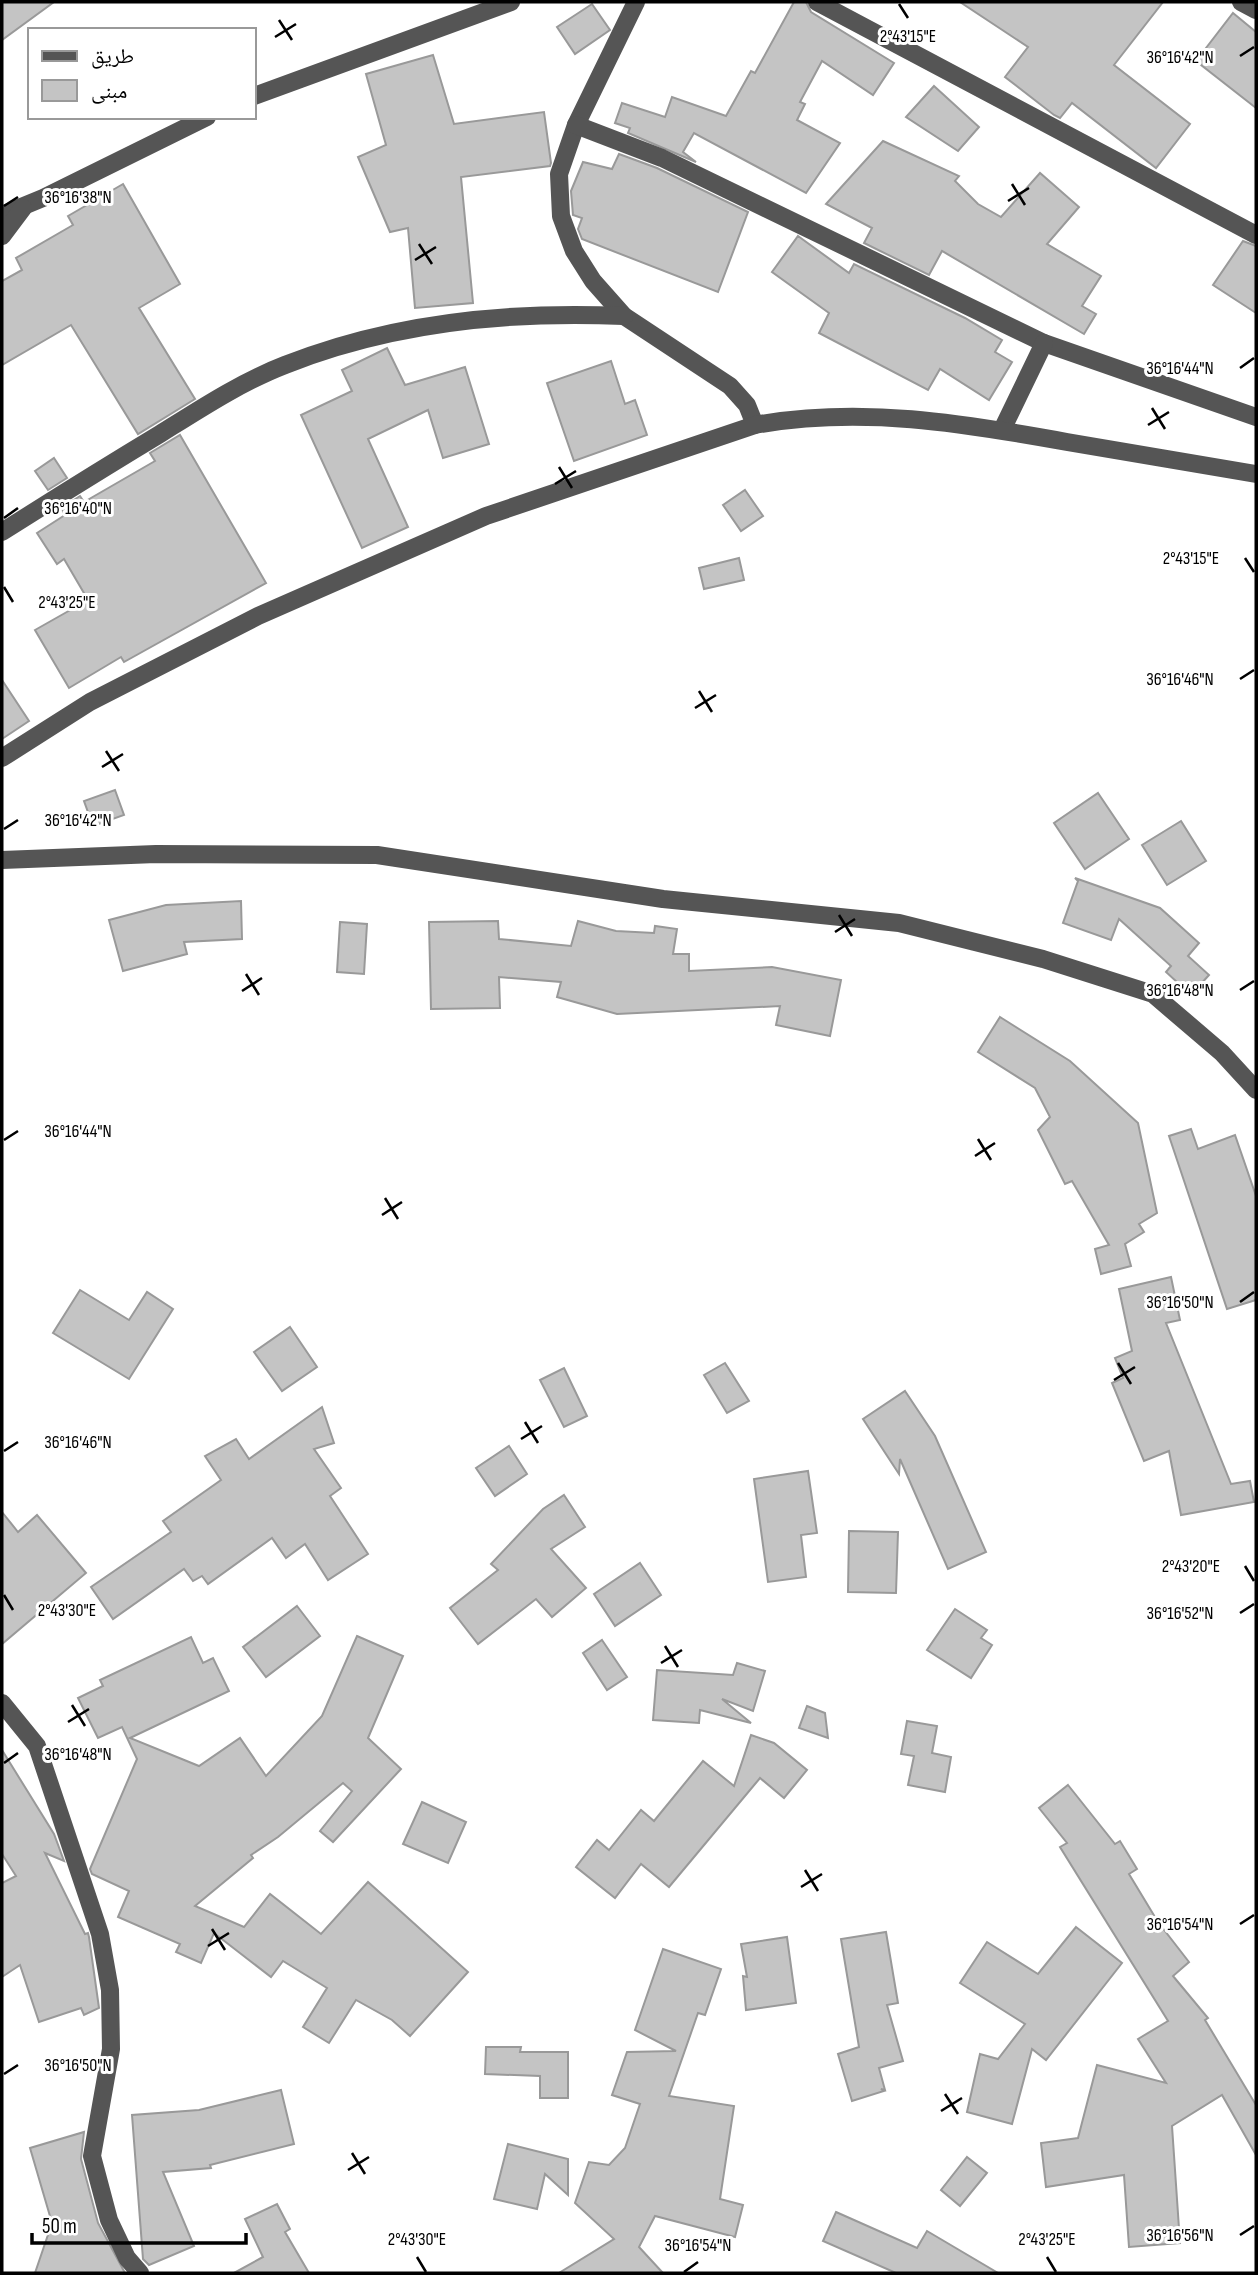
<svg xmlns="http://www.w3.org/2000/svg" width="1258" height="2275" viewBox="0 0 1258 2275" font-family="'Sofia Sans Condensed','Noto Naskh Arabic',sans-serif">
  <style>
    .building { fill: #c4c4c4; stroke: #999; stroke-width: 2 }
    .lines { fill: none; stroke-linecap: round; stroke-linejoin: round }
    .minor { stroke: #555; stroke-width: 18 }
    .ticks { fill: none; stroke: #000; stroke-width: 2.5 }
    .ticks-label { font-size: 18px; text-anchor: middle; fill: #000; stroke: #fff; stroke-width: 6; stroke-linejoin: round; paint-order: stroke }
  </style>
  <rect width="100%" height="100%" fill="#fff"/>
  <g class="building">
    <polygon points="2,2 54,2 2,40"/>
    <polygon points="794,2 806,2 811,12 894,63 873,95 822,61 800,102 805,104 797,120 840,143 806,193 694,133 683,152 696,162 628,133 630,128 615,123 622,103 665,117 672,97 726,116 751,71 755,73"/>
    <polygon points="960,2 1163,2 1114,65 1190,124 1156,168 1072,103 1060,118 1054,115 1005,77 1028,47"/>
    <polygon points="592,4 610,30 575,54 557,27"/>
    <polygon points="1233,13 1256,32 1256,108 1196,61"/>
    <polygon points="433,55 454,124 544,112 551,163 550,166 461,177 473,303 415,308 408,228 390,232 358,157 386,145 366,74"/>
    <polygon points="934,86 979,127 958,151 906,117"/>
    <polygon points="883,141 959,176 955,181 978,204 1001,217 1040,173 1079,207 1047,244 1101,276 1082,306 1096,314 1084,334 942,251 929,275 864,243 872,228 826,204"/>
    <polygon points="619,154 657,168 748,212 718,292 582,239 578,229 582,218 573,215 571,191 583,162 612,169"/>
    <polygon points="123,184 180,284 139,308 195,399 138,434 71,325 2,365 2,281 22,270 16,258 73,225 68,216"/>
    <polygon points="798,236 849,273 854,264 965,318 1002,340 995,352 1012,362 989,400 940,369 928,390 819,333 829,313 772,272"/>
    <polygon points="1243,241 1256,246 1256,313 1213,285"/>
    <polygon points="387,348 405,385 465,367 489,444 443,458 428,410 368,439 408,527 362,548 301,415 352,391 342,370"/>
    <polygon points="611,361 625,404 635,400 647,435 574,461 547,383"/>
    <polygon points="180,435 266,583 124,662 121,657 69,688 35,630 88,600 64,559 57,564 37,533 65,515 61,508 80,496 84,502 155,461 150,453"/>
    <polygon points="54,458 67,478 48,490 35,471"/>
    <polygon points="745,490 763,516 741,531 723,505"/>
    <polygon points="739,558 744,580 704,589 699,568"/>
    <polygon points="2,680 29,721 2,739"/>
    <polygon points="115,790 124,815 93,826 84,801"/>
    <polygon points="1098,793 1129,839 1085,869 1054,823"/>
    <polygon points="1181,821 1206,861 1167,885 1142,845"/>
    <polygon points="1075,878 1160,908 1199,943 1188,956 1209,975 1191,995 1166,972 1171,966 1119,919 1111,940 1063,923 1078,881"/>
    <polygon points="241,901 242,939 184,942 187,954 123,971 109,920 166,905"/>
    <polygon points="498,921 499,939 571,946 578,921 616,931 654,933 655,926 677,929 673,954 689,954 689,971 772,967 841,980 830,1036 776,1025 780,1006 617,1014 557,997 561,982 499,977 500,1008 431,1009 429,922"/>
    <polygon points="340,922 367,924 364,974 337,972"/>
    <polygon points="1000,1017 1070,1061 1138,1123 1157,1213 1139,1224 1144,1232 1125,1244 1131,1266 1101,1274 1095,1249 1109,1245 1072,1181 1065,1184 1038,1130 1050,1117 1035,1088 978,1052"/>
    <polygon points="1191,1129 1198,1149 1235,1135 1256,1196 1256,1300 1227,1309 1169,1136"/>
    <polygon points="1171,1277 1180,1320 1166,1323 1231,1484 1250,1481 1254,1502 1181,1515 1169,1451 1144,1461 1112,1383 1123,1378 1115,1358 1132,1351 1119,1289"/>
    <polygon points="80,1290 129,1320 147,1292 173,1309 129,1379 53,1333"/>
    <polygon points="290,1327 317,1367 282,1391 254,1352"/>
    <polygon points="725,1363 749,1401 727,1413 704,1375"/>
    <polygon points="564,1368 587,1416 564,1427 540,1380"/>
    <polygon points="905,1391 935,1436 986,1552 948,1569 900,1459 899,1474 863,1419"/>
    <polygon points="322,1407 334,1443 314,1449 341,1488 330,1496 368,1554 328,1580 305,1544 286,1558 272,1538 208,1584 202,1576 193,1581 184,1569 113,1619 91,1587 171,1532 163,1521 221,1480 205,1456 236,1439 249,1459"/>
    <polygon points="509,1446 527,1474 495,1496 476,1468"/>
    <polygon points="808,1471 817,1533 801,1535 806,1577 768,1582 754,1479"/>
    <polygon points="564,1495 585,1527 551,1549 586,1588 552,1617 536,1599 478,1644 450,1608 498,1570 491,1564 543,1509"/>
    <polygon points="2,1512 18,1532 37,1515 86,1573 2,1644"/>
    <polygon points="849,1531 898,1532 896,1593 848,1592"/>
    <polygon points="640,1563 661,1595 615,1626 594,1594"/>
    <polygon points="297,1606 320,1636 266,1677 243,1647"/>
    <polygon points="955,1609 987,1630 981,1638 992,1645 971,1678 927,1650"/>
    <polygon points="357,1636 403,1656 368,1738 401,1769 333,1842 320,1831 352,1791 343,1783 278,1837 251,1855 253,1858 195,1906 244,1927 270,1894 321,1934 368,1882 468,1972 410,2036 392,2020 356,2000 329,2043 303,2027 327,1988 283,1961 271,1977 214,1933 201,1963 176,1952 180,1944 118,1917 129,1891 92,1874 90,1869 137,1759 122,1727 98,1738 78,1698 103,1686 100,1680 191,1637 203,1663 213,1658 229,1691 130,1738 199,1766 240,1738 266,1776 322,1716"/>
    <polygon points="602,1640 627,1677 607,1690 583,1653"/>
    <polygon points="737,1663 765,1671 753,1711 722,1699 751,1723 700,1710 699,1723 653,1720 657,1670 733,1675"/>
    <polygon points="807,1706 825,1713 828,1738 799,1728"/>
    <polygon points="907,1721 937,1726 932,1753 951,1757 945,1792 908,1785 914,1756 901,1754"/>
    <polygon points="751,1735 774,1743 807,1770 784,1798 760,1778 669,1887 641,1864 615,1898 576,1867 597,1840 609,1850 641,1810 654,1821 703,1761 734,1786"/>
    <polygon points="2,1750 54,1834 64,1861 45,1853 85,1934 88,1933 89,1937 99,2008 84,2015 81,2008 39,2022 20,1965 2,1977 2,1883 16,1876 2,1854"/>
    <polygon points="1068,1785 1115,1844 1120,1841 1137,1869 1129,1874 1158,1922 1189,1962 1173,1976 1208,2018 1205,2020 1256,2105 1256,2155 1222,2095 1172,2126 1180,2243 1129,2247 1124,2175 1046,2187 1041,2143 1078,2138 1097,2065 1166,2083 1138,2039 1168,2021 1060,1847 1067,1843 1039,1808"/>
    <polygon points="422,1802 466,1822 448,1863 403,1844"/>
    <polygon points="1076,1927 1122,1963 1046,2060 1032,2049 1012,2124 967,2112 980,2054 998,2059 1025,2024 960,1983 987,1942 1038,1974"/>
    <polygon points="886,1932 898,2003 887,2005 903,2061 879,2068 885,2090 881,2089 884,2091 852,2101 838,2054 859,2047 841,1939"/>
    <polygon points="787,1937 796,2003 746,2010 743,1976 747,1977 741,1944"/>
    <polygon points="663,1949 721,1969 705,2015 698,2013 669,2096 734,2106 720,2199 743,2205 735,2237 655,2216 639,2247 663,2273 559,2273 614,2239 575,2203 589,2162 609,2165 625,2148 640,2104 612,2095 627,2052 676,2051 635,2030"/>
    <polygon points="486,2047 521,2047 520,2052 568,2052 568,2098 540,2098 540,2076 485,2074"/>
    <polygon points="281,2090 294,2144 210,2165 211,2168 163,2172 194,2246 149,2265 143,2259 132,2115 199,2110"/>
    <polygon points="84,2132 81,2159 98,2223 125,2273 35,2273 52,2223 30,2148"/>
    <polygon points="508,2144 568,2159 568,2195 545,2174 537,2209 494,2199"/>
    <polygon points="967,2157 987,2173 960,2206 941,2190"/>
    <polygon points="277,2204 290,2229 285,2232 309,2273 234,2273 263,2257 245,2219"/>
    <polygon points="836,2212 917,2248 927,2231 998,2273 896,2273 823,2241"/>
  </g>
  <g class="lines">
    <g class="minor">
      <polyline points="636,2 576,125 559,174 561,216 574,251 593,281 624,316 730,386 747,405 755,425"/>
      <polyline points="817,2 1256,235"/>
      <polyline points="1241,2 1256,10"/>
      <polyline points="254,96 511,2"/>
      <polyline points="576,125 662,158 1044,343 1256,417"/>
      <polyline points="2,215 43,198 207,117"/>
      <polyline points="2,236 23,208"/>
      <polyline points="1002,430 1044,343"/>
      <path d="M2,532C54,499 107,466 160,434C200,409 241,382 285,365C393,322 510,311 624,316"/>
      <path d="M2,758L90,702L258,616L486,516L755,425C861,406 962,423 1067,442C1130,453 1193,463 1256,474"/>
      <polyline points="2,860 156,854 377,855 663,899 899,923 1043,959 1153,994 1222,1053 1256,1090"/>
      <polyline points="2,1703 37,1746 100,1934 110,1990 111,2049 92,2156 109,2220 127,2258 140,2273"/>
    </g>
  </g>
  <path class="ticks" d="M899,4L908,18M279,20L292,40M275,37L296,24M1240,56L1254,47M1012,184L1025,205M1008,201L1029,188M4,206L18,197M419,244L432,264M415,260L436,247M1240,368L1254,358M1152,408L1165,429M1148,425L1169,412M559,467L572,488M555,484L576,471M4,518L18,508M1245,558L1254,572M4,587L13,602M1240,679L1254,670M699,691L712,712M695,708L716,695M106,751L119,771M102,767L123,754M4,829L18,820M839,915L852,936M835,932L855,919M246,974L259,995M1240,990L1254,981M242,991L262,978M978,1139L991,1160M4,1140L18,1131M975,1156L995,1143M385,1198L398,1219M382,1215L402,1202M1240,1302L1254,1292M1118,1363L1131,1384M1114,1380L1135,1367M525,1422L538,1443M521,1439L542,1426M4,1451L18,1442M1245,1566L1254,1581M4,1595L13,1610M1240,1613L1254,1604M665,1646L678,1667M661,1663L682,1650M72,1705L85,1726M68,1722L89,1709M4,1763L18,1753M805,1870L818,1891M801,1887L822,1874M1240,1924L1254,1915M212,1929L225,1950M208,1946L229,1933M4,2074L18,2065M945,2094L958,2114M941,2111L962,2098M352,2153L365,2174M348,2170L369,2157M1240,2235L1254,2226M417,2257L426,2272M1047,2257L1056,2272M684,2272L698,2262"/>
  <g class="ticks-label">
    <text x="908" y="42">2°43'15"E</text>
    <text x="1180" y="63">36°16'42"N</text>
    <text x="78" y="203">36°16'38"N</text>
    <text x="1180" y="374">36°16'44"N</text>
    <text x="78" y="514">36°16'40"N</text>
    <text x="1191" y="564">2°43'15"E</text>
    <text x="67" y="608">2°43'25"E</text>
    <text x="1180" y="685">36°16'46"N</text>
    <text x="78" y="826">36°16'42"N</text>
    <text x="1180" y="996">36°16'48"N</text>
    <text x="78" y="1137">36°16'44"N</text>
    <text x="1180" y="1308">36°16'50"N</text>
    <text x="78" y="1448">36°16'46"N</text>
    <text x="1191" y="1572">2°43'20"E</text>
    <text x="67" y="1616">2°43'30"E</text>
    <text x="1180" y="1619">36°16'52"N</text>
    <text x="78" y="1760">36°16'48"N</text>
    <text x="1180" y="1930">36°16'54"N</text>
    <text x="78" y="2071">36°16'50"N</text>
    <text x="1180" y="2241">36°16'56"N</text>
    <text x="417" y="2245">2°43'30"E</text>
    <text x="1047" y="2245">2°43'25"E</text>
    <text x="698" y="2251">36°16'54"N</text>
  </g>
  <rect width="1258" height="2275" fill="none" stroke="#000000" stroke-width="7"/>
  <rect x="28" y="28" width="228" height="91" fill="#ffffff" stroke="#999999" stroke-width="2"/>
  <rect x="42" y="51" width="35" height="10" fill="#555555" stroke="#999999" stroke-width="2"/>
  <text x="91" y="63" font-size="21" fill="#000000">طريق</text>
  <rect x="42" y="80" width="35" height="21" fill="#c4c4c4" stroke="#999999" stroke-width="2"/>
  <text x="91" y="98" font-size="21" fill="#000000">مبنى</text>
  <path d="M32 2233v10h214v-10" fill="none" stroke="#000000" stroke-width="3.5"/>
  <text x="42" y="2233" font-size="21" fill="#000000" stroke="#ffffff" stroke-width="5" paint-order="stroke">50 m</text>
</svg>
